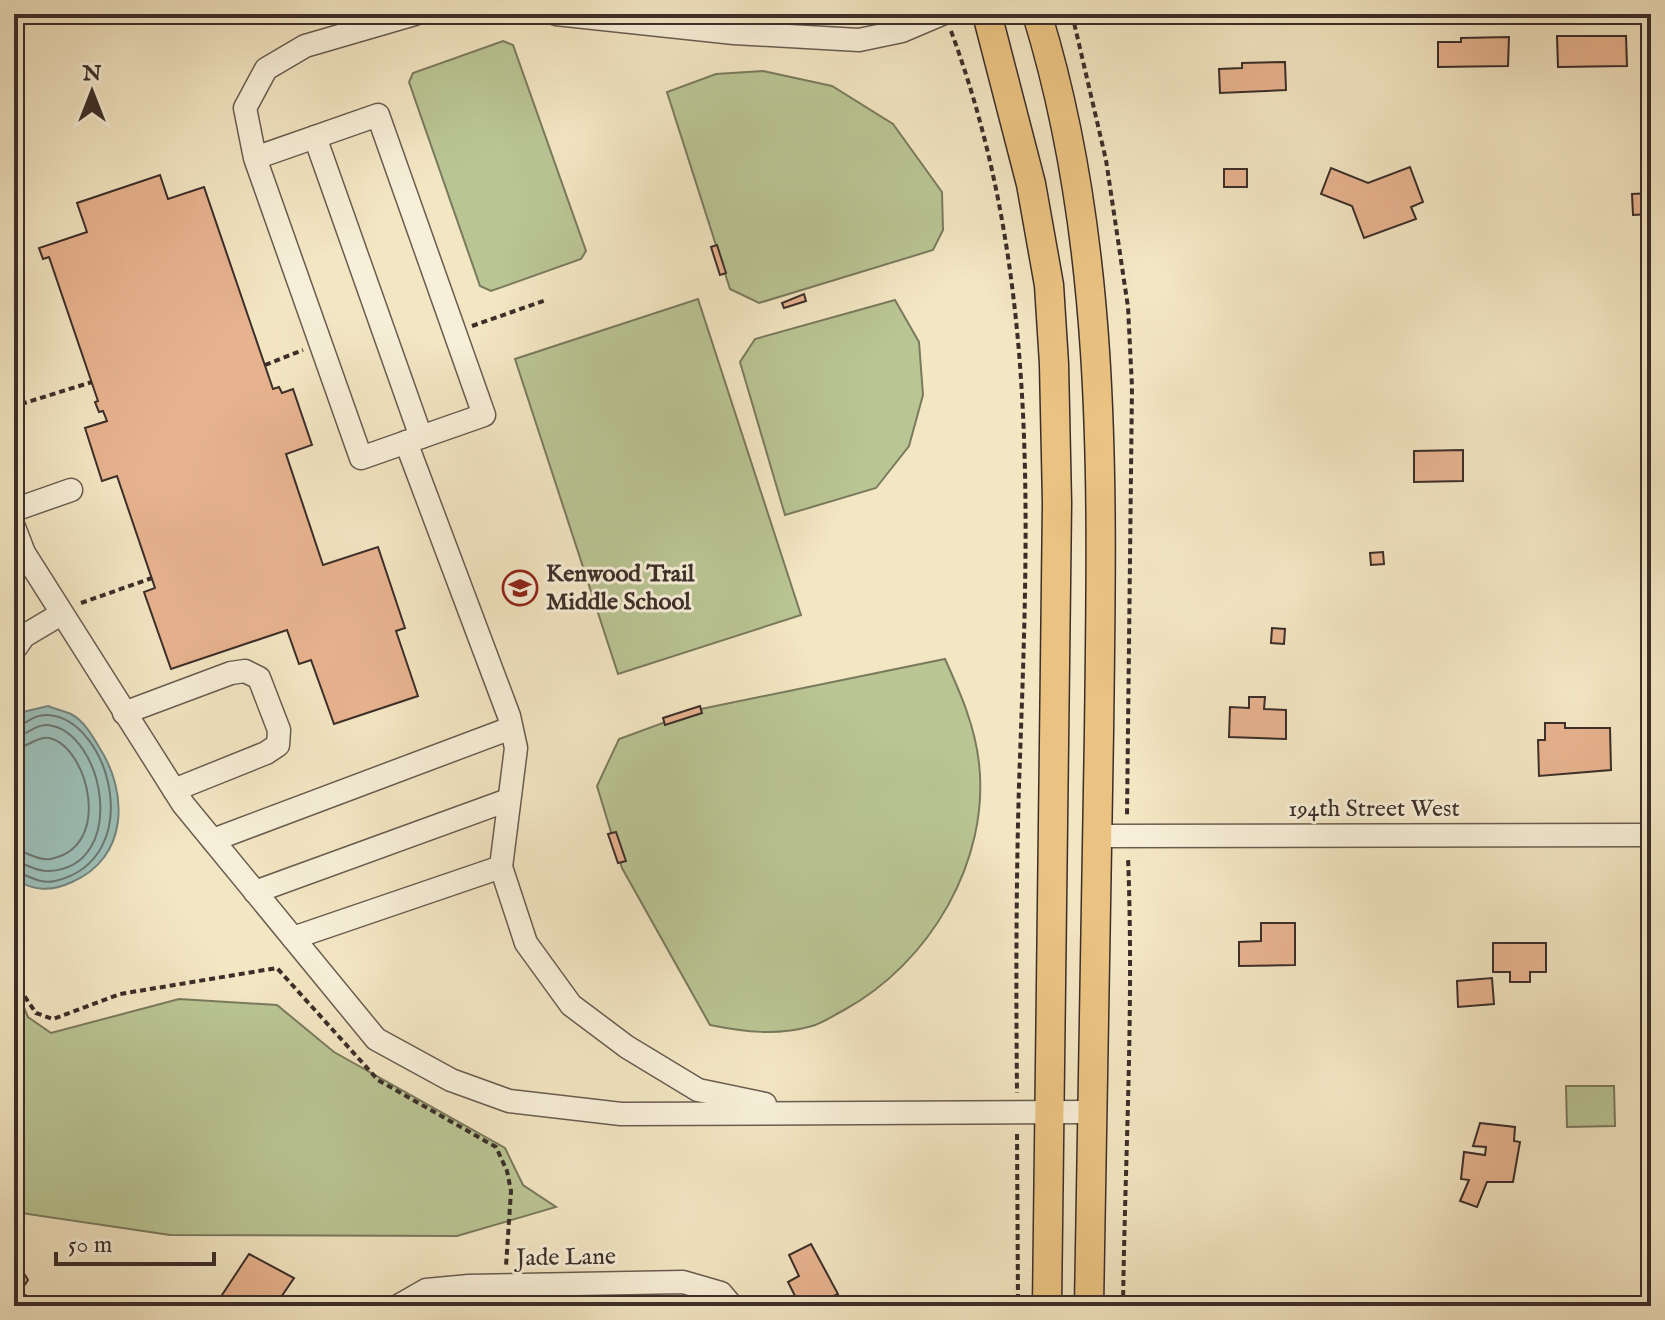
<svg xmlns="http://www.w3.org/2000/svg" width="1665" height="1320" viewBox="0 0 1665 1320" font-family="'IM FELL English',serif">
  <style>
    .green { fill: #bac594; stroke: #7a7a5e; stroke-width: 2 }
    .water { fill: #9cbfb8; stroke: #75857f; stroke-width: 2 }
    .lines { fill: none; stroke-linecap: round; stroke-linejoin: round }
    .shore { stroke: #6c7670; stroke-width: 2 }
    .building { fill: #e7b38f; stroke: #3b2e29; stroke-width: 2 }
    .minor-casing { stroke: #695c50; stroke-width: 25 }
    .major-casing { stroke: #3b2e29; stroke-width: 31 }
    .path { stroke: #3b2e29; stroke-width: 4; stroke-dasharray: 6 4; stroke-linecap: butt }
    .minor { stroke: #f7efd8; stroke-width: 22 }
    .major { stroke: #eac382; stroke-width: 28 }
    .labels { text-anchor: middle; dominant-baseline: central; stroke-width: 6; stroke-linejoin: round; paint-order: stroke }
    .poi-label { font-size: 24px; font-weight: bold; fill: #3b2e29; stroke: #f7efd8; text-anchor: start }
    .street-label { font-size: 24px; fill: #3b2e29; stroke: #f7efd8 }
  </style>
  <rect width="100%" height="100%" fill="#f3e6c3"/>
  <filter id="stains"><feTurbulence type="fractalNoise" baseFrequency=".0025" numOctaves="4"/><feColorMatrix values="0 0 0 0 .2 0 0 0 0 .09 0 0 0 0 .02 0 0 0 .5 -.17"/></filter>
  <radialGradient id="worn" r=".72"><stop offset=".6" stop-color="#630" stop-opacity="0"/><stop offset="1" stop-color="#630" stop-opacity=".3"/></radialGradient>
  <g class="green">
    <polygon points="503,41 513,45 586,251 581,259 491,291 480,286 409,82 413,73"/>
    <polygon points="763,71 832,86 893,124 942,192 943,230 933,250 759,303 730,289 667,92 716,74"/>
    <polygon points="698,299 801,615 618,674 515,359"/>
    <polygon points="895,300 919,342 923,395 909,446 876,488 785,515 740,362 755,339"/>
    <path d="M945,659C960,692 975,726 979,763C990,861 930,963 844,1010C834,1015 823,1023 812,1026C777,1036 745,1032 710,1025L622,868L597,786L619,739L701,709Z"/>
    <polygon points="14,984 28,1017 51,1033 179,999 277,1005 334,1052 505,1148 523,1185 556,1207 457,1236 170,1235 14,1212"/>
    <polygon points="1566,1086 1614,1086 1615,1126 1567,1127"/>
  </g>
  <path class="water" d="M48,706C55,709 64,711 71,714C84,721 92,735 99,747C129,793 128,858 72,882C51,892 34,891 14,879V723L23,712Z"/>
  <g class="lines">
    <g class="shore">
      <path d="M14,727C26,725 33,714 48,715C110,719 148,859 55,881C39,885 28,874 14,872"/>
      <path d="M14,737C27,736 34,724 48,725C105,732 129,867 49,871C35,872 27,863 14,862"/>
      <path d="M14,749C26,748 38,736 49,738C88,746 114,848 50,859C37,861 27,851 14,850"/>
    </g>
  </g>
  <g class="building">
    <polygon points="1557,36 1626,36 1627,66 1558,67"/>
    <polygon points="1509,37 1508,66 1438,67 1438,42 1461,42 1461,38"/>
    <polygon points="1285,62 1286,90 1220,93 1219,69 1242,68 1242,63"/>
    <polygon points="1651,148 1651,174 1643,175 1642,149"/>
    <polygon points="1410,167 1423,202 1411,207 1416,219 1364,238 1352,206 1321,194 1331,168 1368,183"/>
    <rect x="1224" y="169" width="23" height="18"/>
    <polygon points="160,175 168,199 204,187 273,389 279,387 282,393 293,389 312,445 286,454 323,565 378,547 405,628 396,631 418,696 334,724 311,660 299,664 287,630 171,669 144,592 155,588 117,476 102,481 85,428 107,421 103,411 99,412 95,402 98,401 49,257 43,259 39,248 87,232 77,203"/>
    <polygon points="1651,193 1651,214 1633,215 1632,194"/>
    <polygon points="717,245 726,273 720,275 711,247"/>
    <polygon points="804,294 806,301 784,308 782,303"/>
    <polygon points="1463,450 1463,481 1414,482 1414,451"/>
    <polygon points="1383,552 1384,564 1371,565 1370,553"/>
    <polygon points="1272,628 1285,629 1284,644 1271,643"/>
    <polygon points="1249,697 1265,697 1264,709 1286,710 1286,739 1229,737 1230,707 1249,708"/>
    <polygon points="700,706 702,713 665,725 663,718"/>
    <polygon points="1545,723 1565,723 1565,728 1610,728 1611,770 1539,776 1538,740 1545,740"/>
    <polygon points="616,832 626,861 618,863 608,834"/>
    <polygon points="1261,923 1295,923 1295,965 1239,966 1239,942 1261,941"/>
    <polygon points="1493,943 1546,943 1546,972 1530,972 1530,982 1510,982 1510,972 1493,972"/>
    <polygon points="1492,978 1494,1004 1458,1007 1457,981"/>
    <polygon points="1480,1123 1515,1127 1514,1141 1520,1142 1513,1182 1487,1182 1477,1207 1460,1201 1469,1180 1461,1179 1464,1152 1485,1155 1486,1147 1473,1146"/>
    <polygon points="1649,1181 1651,1243 1642,1242 1642,1226 1648,1226"/>
    <polygon points="811,1244 838,1294 813,1306 800,1306 788,1282 799,1276 789,1255"/>
    <polygon points="249,1254 294,1278 275,1306 260,1297 254,1306 239,1306 222,1295"/>
    <polygon points="14,1269 25,1275 28,1280 20,1292 38,1302 35,1306 14,1306"/>
  </g>
  <g class="lines">
    <g class="minor-casing">
      <g id="minor">
        <polyline points="556,14 734,33 859,40 902,31 942,14"/>
        <polyline points="315,137 421,437"/>
        <polyline points="255,158 378,115 484,415 361,458 255,158 245,108 266,69 305,46 415,14"/>
        <polyline points="406,442 509,716 516,748 501,867 526,943 571,1005 627,1047 698,1090 765,1104"/>
        <polyline points="14,510 71,490"/>
        <polyline points="14,527 24,553 183,804 376,1039 451,1080 509,1101 621,1114 1092,1112"/>
        <polyline points="14,650 24,636 61,614"/>
        <polyline points="124,713 231,673 245,671 259,678 279,730 278,745 266,753 174,790"/>
        <polyline points="1097,836 1651,835"/>
        <polyline points="213,840 511,728"/>
        <polyline points="255,892 508,800"/>
        <polyline points="293,938 501,867"/>
        <polyline points="398,1306 426,1290 469,1286 683,1282 721,1293 732,1306"/>
      </g>
    </g>
    <g class="major-casing">
      <g id="major">
        <polyline points="987,14 1031,184 1049,285 1054,364 1057,503 1047,1306"/>
        <path d="M1037,14C1109,247 1102,491 1099,732C1096,923 1092,1115 1089,1306"/>
      </g>
    </g>
    <g class="path">
      <polyline points="1072,14 1106,160 1128,307 1132,387 1127,816"/>
      <path d="M951,31C1042,276 1028,529 1019,785C1016,887 1016,991 1017,1093"/>
      <polyline points="472,326 546,300"/>
      <polyline points="265,365 303,350"/>
      <polyline points="21,404 92,382"/>
      <polyline points="81,603 152,578"/>
      <polyline points="14,958 23,994 36,1013 53,1019 120,994 277,968 378,1080 496,1147 507,1171 511,1191 506,1266"/>
      <polyline points="1017,1134 1018,1306"/>
      <path d="M1123,1306C1125,1156 1134,1007 1128,857"/>
    </g>
    <use href="#minor" class="minor"/>
    <use href="#major" class="major"/>
  </g>
  <defs>
    <g id="school-ring" transform="scale(1.8)"><circle r="9.5" fill="#f7efd8" stroke="#8f2418" stroke-width="1.5"/><path d="M0-5L7-2L0 1L-7-2ZM-4 1L0 2.5L4 1V4Q0 6-4 4Z" fill="#8f2418"/></g>
  </defs>
  <g fill-rule="evenodd">
    <use href="#school-ring" x="520" y="588"/>
  </g>
  <g class="labels">
    <g class="poi-label">
      <text x="546" y="574">Kenwood Trail<tspan x="546" dy="28">Middle School</tspan></text>
    </g>
    <g class="street-label">
      <text x="1374" y="809">194th Street West</text>
      <text transform="translate(566 1258) rotate(-1)">Jade Lane</text>
    </g>
  </g>
  <rect width="1665" height="1320" fill="none" stroke="#f3e6c3" stroke-width="48"/>
  <rect x="16" y="16" width="1633" height="1288" fill="none" stroke="#3b2e29" stroke-width="4"/>
  <rect x="24" y="24" width="1617" height="1272" fill="none" stroke="#3b2e29" stroke-width="2"/>
  <g transform="translate(92 92)" stroke="#f7efd8" stroke-width="6" paint-order="stroke">
  <path d="M0-6L14 30L0 20L-14 30Z" fill="#3b2e29"/>
  <text y="-12" font-size="22" font-weight="bold" text-anchor="middle" fill="#3b2e29">N</text>
  </g>
  <path d="M56 1252v12h158v-12" fill="none" stroke="#3b2e29" stroke-width="4"/>
  <text x="68" y="1252" font-size="24" fill="#3b2e29" stroke="#f7efd8" stroke-width="6" paint-order="stroke">50 m</text>
  <rect width="100%" height="100%" filter="url(#stains)"/>
  <rect width="100%" height="100%" fill="url(#worn)"/>
</svg>
